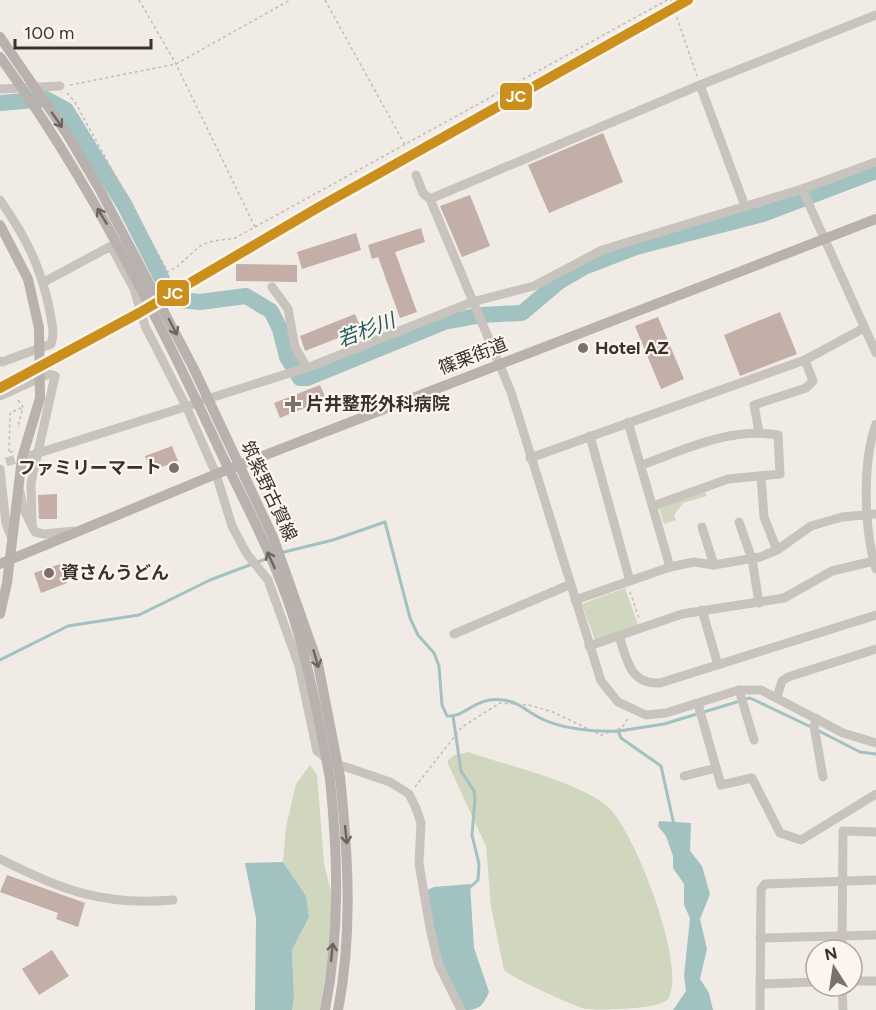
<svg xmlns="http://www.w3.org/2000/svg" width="876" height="1010" viewBox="0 0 876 1010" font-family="Figtree,'Noto Sans JP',sans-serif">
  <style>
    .green { fill: #d1d6bf }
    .water { fill: #a1c2c1 }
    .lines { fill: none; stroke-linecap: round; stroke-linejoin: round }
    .stream { stroke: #a1c2c1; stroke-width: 3 }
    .river { stroke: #a1c2c1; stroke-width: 16 }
    .building { fill: #c3afa7 }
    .minor-tunnel { stroke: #ccc6c0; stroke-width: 9; stroke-dasharray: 9 4.5; stroke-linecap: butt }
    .path { stroke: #c2bbb6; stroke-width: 1.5; stroke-dasharray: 3 3; stroke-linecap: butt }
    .minor { stroke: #c9c3be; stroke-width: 9 }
    .major { stroke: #b8b1ad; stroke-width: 10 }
    .major-bridge { stroke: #b8b1ad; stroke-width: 10 }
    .rail-1-casing { stroke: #fbf5ee; stroke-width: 15 }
    .rail-1 { stroke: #ca8f1d; stroke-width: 10 }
    .oneway { stroke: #6d645f }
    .poi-dot { fill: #7a716c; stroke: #fbf5ee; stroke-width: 2 }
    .labels { text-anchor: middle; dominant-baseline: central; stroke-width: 4.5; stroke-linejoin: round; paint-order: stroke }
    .poi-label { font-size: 18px; font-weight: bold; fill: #3b302b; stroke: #fbf5ee; text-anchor: start }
    .street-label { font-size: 18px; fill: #3b302b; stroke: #fbf5ee }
    .water-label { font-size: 20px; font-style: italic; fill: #1f5a5e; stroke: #fbf5ee }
    .line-badge { stroke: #fbf5ee; stroke-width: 2 }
    .badge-label { font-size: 16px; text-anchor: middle; font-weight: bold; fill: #fff }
  </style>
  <rect width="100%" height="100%" fill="#f0ebe5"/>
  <g class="green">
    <polygon points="704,490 707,496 683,503 674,515 676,520 664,524 659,507"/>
    <polygon points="625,588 638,625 595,640 582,604"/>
    <path d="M468,752C508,766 577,781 607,806C634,829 688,967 668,999C659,1010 600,1010 585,1009C570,1004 516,980 504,970L491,907L486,846L448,764V760L454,755Z"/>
    <polygon points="310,765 317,775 324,864 335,907 320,1010 292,1010 294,998 292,950 309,917 306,896 283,862 286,827 296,784"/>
  </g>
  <g class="water">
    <polygon points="659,821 691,823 690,851 702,866 710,894 700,919 707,949 700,979 709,993 713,1010 673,1010 686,991 684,976 690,918 684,905 684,884 673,868 673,856 666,836 658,826"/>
    <polygon points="283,862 306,896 309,917 292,950 294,998 292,1010 255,1010 256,918 245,863"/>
    <path d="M470,884L474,948L489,992C483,1005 480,1010 465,1010L443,967L425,891L434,887Z"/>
  </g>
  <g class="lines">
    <g class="stream">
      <path d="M280,553L333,540L385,522L410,618L418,635L434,653L439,666L442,705L447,716C465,718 475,696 503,700C519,702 526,711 540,718C561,729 595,732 618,731L621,738L661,766L674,825"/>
      <polyline points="0,660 68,626 139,615 210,580 268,558"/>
      <polyline points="453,716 461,771 474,791 475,799 472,835 479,864 478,880 468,889"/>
      <polyline points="817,730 860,752 876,754"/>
      <polyline points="619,731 664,724 750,698 811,727"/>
    </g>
    <polyline class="river" points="0,103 46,99 66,110 124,204 164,283 180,300 200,302 246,296 271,311 280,329 287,357 300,378 307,378 444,322 482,315 522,313 560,281 584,267 636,247 763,214 876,171"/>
  </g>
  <g class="building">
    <polygon points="603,133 623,182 549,213 528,165"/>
    <polygon points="470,195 490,246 462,257 440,206"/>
    <polygon points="421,228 425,242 395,252 417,312 400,318 378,257 372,259 368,245"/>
    <polygon points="356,233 361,250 302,269 297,252"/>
    <polygon points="236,264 297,265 297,282 236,281"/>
    <polygon points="780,312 797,354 740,376 724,335"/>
    <polygon points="355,314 361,329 305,351 300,336"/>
    <polygon points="658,317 684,379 661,389 635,326"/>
    <polygon points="320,385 326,399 280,418 274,403"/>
    <polygon points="172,446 178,461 151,471 145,456"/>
    <polygon points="57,494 57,519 39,519 38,495"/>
    <polygon points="60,564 67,583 41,593 34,573"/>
    <polygon points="7,875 85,903 78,927 56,919 58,913 0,892"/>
    <polygon points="52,950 69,976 39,995 22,969"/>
  </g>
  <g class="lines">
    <polyline class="minor-tunnel" points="6,462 27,456"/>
    <g class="path">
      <polyline points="139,0 176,64 255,227"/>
      <polyline points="325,0 405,145"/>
      <polyline points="671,0 697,76"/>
      <polyline points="70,85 176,64 290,0"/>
      <path d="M67,93L75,102L168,272C182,265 190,253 202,245C212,240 224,240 235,238L667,0"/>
      <polyline points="18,400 23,407 18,426 20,427"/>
      <polyline points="13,451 9,453 10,413 23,407"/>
      <polyline points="630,592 639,618"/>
      <polyline points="415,787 462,727 500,703 529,705 553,712 601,735 622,728 628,718"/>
    </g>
    <g class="minor">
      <polyline points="700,85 745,206"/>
      <polyline points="0,89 60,86"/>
      <polyline points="416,175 423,193 430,199 511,392 601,681 618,702 646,715 666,713 739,690 761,690 843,733 876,743"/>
      <polyline points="802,189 876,353"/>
      <polyline points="430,199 700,85 876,15"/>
      <path d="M0,200C26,237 41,267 50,312C52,324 55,333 51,344L2,362L0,361"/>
      <polyline points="44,282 111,246 134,289 145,326 186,406 216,474 232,526 247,554 268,580 299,666 317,751 331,762 390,782 409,794 416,808 421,823 419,864 430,928 438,963 461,1010"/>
      <polyline points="272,287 288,309 295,347 307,368"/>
      <polyline points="0,396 49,374 55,376 31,483 32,526 35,532 44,534 74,531"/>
      <polyline points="204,400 312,366 472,302 534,286 602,250 802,189 876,162"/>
      <polyline points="628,422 670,567"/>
      <path d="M876,424C862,462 864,530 876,569"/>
      <polyline points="759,432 754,405 806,388 813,381 805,360"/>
      <polyline points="590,436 630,581"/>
      <polyline points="29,456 191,405"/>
      <polyline points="530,458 805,360 864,328"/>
      <path d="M642,465C686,449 730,427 778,435L780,474L728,479L653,506"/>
      <polyline points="0,469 6,524 12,538"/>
      <polyline points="761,476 764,517 777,550"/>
      <polyline points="20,492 23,508 32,526"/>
      <polyline points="739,522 752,559 759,603"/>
      <polyline points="702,527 714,565"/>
      <polyline points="575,600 670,567 694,562 714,565 760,557 777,550 811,526 842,517 876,514"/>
      <polyline points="702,610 718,665"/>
      <polyline points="454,634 569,585"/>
      <path d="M619,636C627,660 630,685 660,683L876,615"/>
      <polyline points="589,646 682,614 784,598 832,571 874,561"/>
      <polyline points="739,690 754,740"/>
      <polyline points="777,697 782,681 788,677 876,649"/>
      <polyline points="698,704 721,785 752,778 780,833 801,840 876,794"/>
      <polyline points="817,719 814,726 823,777"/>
      <polyline points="684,776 716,768"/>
      <path d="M0,859C63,890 101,906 173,900"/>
      <polyline points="760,938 876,935"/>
      <polyline points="842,950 843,831 876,832"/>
      <polyline points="852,981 876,981"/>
      <polyline points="760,984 816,982"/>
      <polyline points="842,986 843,1010"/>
      <polyline points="760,1010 761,889 765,884 876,880"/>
    </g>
    <g class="major">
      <polyline points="0,225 28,279 39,328"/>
      <polyline points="0,564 216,474 876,219"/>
      <polyline points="0,614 7,583 22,458 40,398"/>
      <path d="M325,1010C340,933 338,856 330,779"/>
      <path d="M338,1010C353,933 348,854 340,777"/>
    </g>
    <g class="major-bridge">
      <polyline points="0,37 67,134 100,190 194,369 273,537 318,664 340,777"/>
      <path d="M0,57C89,180 157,315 221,453C247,507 276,561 294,619C310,671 320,725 330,779"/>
      <polyline points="39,328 40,398"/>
    </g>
    <g class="rail-1-casing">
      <polyline id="rail-1" points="0,388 139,313 319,207 688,0"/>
    </g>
    <use href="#rail-1" class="rail-1"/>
  </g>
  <defs><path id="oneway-shaft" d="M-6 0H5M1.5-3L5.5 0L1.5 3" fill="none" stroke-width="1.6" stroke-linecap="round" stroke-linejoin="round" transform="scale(1.5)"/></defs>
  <g class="oneway">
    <use href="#oneway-shaft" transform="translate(57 120) rotate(55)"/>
    <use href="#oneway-shaft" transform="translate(102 216) rotate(-121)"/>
    <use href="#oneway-shaft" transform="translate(173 327) rotate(63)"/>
    <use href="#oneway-shaft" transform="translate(271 560) rotate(-115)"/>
    <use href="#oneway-shaft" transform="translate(316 659) rotate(74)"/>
    <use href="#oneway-shaft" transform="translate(346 835) rotate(84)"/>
    <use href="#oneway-shaft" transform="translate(332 952) rotate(-84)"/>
  </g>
  <g class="poi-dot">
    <circle cx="583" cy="348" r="6"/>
    <path d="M290 395h6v6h6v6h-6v6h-6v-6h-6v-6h6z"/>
    <circle cx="174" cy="468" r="6"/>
    <circle cx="49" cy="573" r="6"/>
  </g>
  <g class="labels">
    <g class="poi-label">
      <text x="595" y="348">Hotel AZ</text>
      <text x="306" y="404">片井整形外科病院</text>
      <text x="162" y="468" text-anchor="end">ファミリーマート</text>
      <text x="61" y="573">資さんうどん</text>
    </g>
    <g class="street-label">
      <text transform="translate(473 356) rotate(-21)">篠栗街道</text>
      <text transform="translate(269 491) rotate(65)">筑紫野古賀線</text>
    </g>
    <g class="water-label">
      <text transform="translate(366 330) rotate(-21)">若杉川</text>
    </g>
  </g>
  <g class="line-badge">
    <rect x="499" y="82" width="34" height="29" rx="6" fill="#ca8f1d"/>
    <rect x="156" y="279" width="34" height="28" rx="6" fill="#ca8f1d"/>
  </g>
  <g class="badge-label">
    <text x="516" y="102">JC</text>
    <text x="173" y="299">JC</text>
  </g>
  <g transform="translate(834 968) rotate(348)"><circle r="28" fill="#fbf5ee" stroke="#aea6a0" stroke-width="1.5"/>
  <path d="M0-4.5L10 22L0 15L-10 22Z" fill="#7a716c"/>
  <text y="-9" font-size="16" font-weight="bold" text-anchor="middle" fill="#3b302b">N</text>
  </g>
  <path d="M15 39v9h136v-9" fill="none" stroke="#3b302b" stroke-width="3"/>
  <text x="24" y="39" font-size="18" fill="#3b302b" stroke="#fbf5ee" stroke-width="4.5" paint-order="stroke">100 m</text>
</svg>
